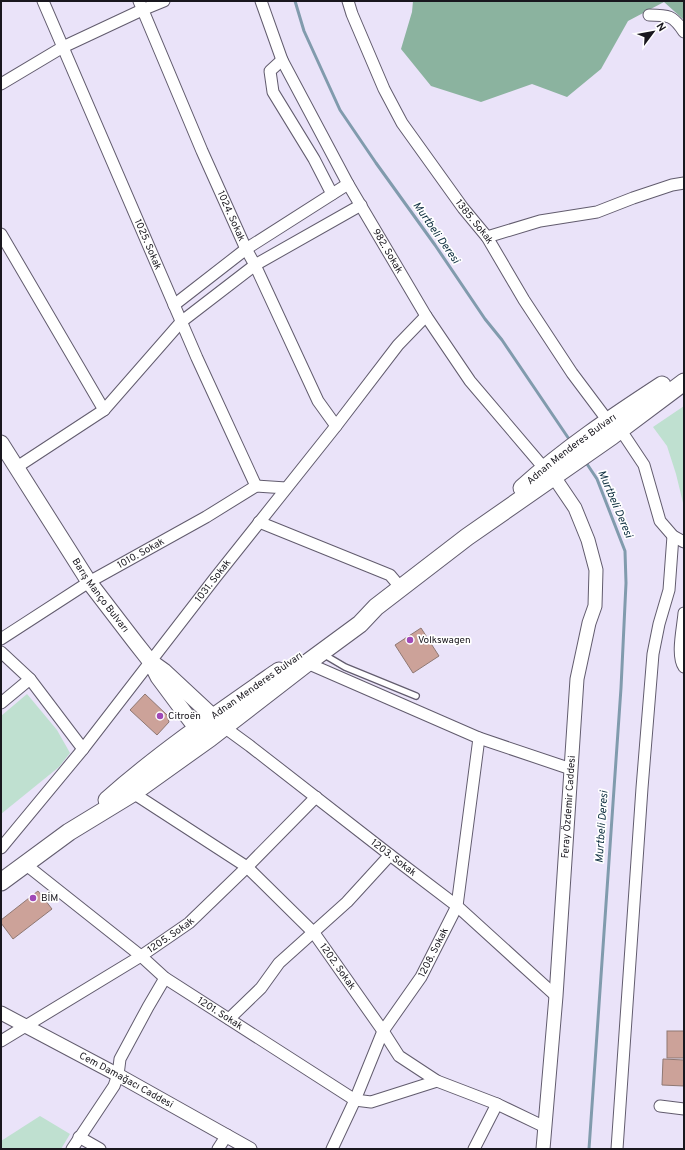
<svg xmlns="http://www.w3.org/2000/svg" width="685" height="1150" viewBox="0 0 685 1150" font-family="Overpass,sans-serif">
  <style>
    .green { fill: #bfe0d0 }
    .forest { fill: #8bb39f }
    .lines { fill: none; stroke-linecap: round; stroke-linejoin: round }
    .stream { stroke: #819bad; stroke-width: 3 }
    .building { fill: #cca299; stroke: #8f7873 }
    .service-casing { stroke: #625c6e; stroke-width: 8 }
    .minor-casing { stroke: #625c6e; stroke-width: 13 }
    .tertiary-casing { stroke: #625c6e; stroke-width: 15 }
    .secondary-casing { stroke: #625c6e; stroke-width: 17 }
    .primary-casing { stroke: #625c6e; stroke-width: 19 }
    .service { stroke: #fff; stroke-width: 5.5 }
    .minor { stroke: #fff; stroke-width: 11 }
    .tertiary { stroke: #fff; stroke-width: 13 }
    .secondary { stroke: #fff; stroke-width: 15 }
    .primary { stroke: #fff; stroke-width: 17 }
    .poi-dot { fill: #a049b7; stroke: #fff; stroke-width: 1.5 }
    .labels { text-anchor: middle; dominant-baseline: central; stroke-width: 3.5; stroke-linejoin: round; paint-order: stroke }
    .street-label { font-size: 10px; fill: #19171e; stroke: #fff }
    .poi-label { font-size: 10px; fill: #19171e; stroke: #fff; text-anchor: start }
    .water-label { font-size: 11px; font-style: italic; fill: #0c2d3e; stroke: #fff }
  </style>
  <rect width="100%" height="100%" fill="#eae3f9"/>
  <g class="green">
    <polygon points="684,406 684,507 676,474 667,446 653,427"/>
    <polygon points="27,694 57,730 70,753 59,767 1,814 1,716"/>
    <polygon points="40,1116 70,1134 61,1149 1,1149 1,1141"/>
  </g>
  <polygon class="forest" points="413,1 684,1 684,20 664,2 628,21 601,69 567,97 532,84 481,102 431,86 401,49 412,12"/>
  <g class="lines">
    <g class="stream">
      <polyline points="295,1 304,31 340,110 376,163 435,245 485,319 502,340 571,442"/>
      <polyline points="585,461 597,479 625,551 626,583 621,688 589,1149"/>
    </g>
  </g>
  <g class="building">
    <polygon points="421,628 439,656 413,673 395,645"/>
    <polygon points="145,694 167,715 169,722 157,735 130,710"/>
    <polygon points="38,891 52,909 13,939 1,923 1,920"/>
    <rect x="667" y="1031" width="17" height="27"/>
    <polygon points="663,1059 684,1060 684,1086 662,1085"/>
  </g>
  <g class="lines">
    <g class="service-casing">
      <polyline id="service" points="323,654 345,667 416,696"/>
    </g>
    <g class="minor-casing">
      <g id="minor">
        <path id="s1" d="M43,1L197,358L256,486"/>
        <path id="s2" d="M139,1L202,151L246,249L255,265L318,401L336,426"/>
        <path id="s3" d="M261,1L282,60L348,184L426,316L470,381L544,468"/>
        <path id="s4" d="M348,1L352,14L384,89L402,123L463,208L487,237L524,300L572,373L608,421L620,429L644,465L660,521L673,536L684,542"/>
        <path d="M649,15C668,15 673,15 684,32"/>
        <polyline points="282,60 270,71 273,92 314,159 332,194"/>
        <polyline points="1,84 63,47 142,10 164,1"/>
        <polyline points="1,234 104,410"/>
        <polyline points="487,237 540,221 597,212 633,198 672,185 684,183"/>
        <polyline points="174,305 246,249 348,184"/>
        <polyline points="17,467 104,410 181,322 255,265 361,205"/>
        <polyline points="259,522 390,575 401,588"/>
        <path d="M684,613C683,627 676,656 684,667"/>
        <path id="s5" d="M1,639L89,582L206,517L256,486L286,488"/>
        <polyline points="1,652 30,679 83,749"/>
        <polyline points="307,663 479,738 571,769"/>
        <polyline points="1,703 30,679"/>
        <path id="s6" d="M224,727L250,746L390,855L457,906L556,996"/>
        <path id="s7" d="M133,793L247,867L314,933L383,1031L399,1056L437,1081L497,1104L545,1127"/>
        <path id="s8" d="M1,848L83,749L215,578L336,426L398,345L426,316"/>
        <path id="s9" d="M25,864L141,956L165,978L355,1100L371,1102L437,1081"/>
        <polyline points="229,1019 261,988 279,963 347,902 390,855"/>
        <path id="s10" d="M1,1041L141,956L189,923L247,867L316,797"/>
        <polyline points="660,1106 684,1109"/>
        <polyline points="79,1137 100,1149"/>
        <polyline points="72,1149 114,1086 118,1075 120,1059 148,1007 165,978"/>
        <polyline points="218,1149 227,1135"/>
        <path id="s11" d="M332,1149L355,1100L383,1031L421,977L457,906L479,738"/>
        <polyline points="474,1149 497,1104"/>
        <polyline points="617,1149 642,788 653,654 659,624 669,590 673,536"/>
      </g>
    </g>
    <g class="tertiary-casing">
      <g id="tertiary">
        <path id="s12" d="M1,1013L118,1075L250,1149"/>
        <path id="s13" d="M543,1149L556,996L577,679L589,623L595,606L596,570L588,540L575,508L554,477L547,470"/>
      </g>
    </g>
    <g class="secondary-casing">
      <g id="secondary">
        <path id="s14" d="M1,443L89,582L135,642L150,661L164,671L222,725"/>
        <polyline points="154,669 158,677 184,712 197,729 207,736"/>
      </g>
    </g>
    <g class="primary-casing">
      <g id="primary">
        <path id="s15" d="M522,488C565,449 613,417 662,385"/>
        <path d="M107,800C160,753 220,712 279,671"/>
        <polyline points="1,882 69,832 133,793 210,738 307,663 360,624 376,607 467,537 612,436 684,382"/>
      </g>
    </g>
    <use href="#service" class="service"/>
    <use href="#minor" class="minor"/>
    <use href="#tertiary" class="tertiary"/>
    <use href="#secondary" class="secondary"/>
    <use href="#primary" class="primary"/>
  </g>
  <g class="poi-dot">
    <circle cx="410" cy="640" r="4"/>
    <circle cx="160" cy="716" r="4"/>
    <circle cx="33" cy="898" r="4"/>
  </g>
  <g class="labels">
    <g class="street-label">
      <text stroke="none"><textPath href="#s2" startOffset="234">1024. Sokak</textPath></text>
      <text stroke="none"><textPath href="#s4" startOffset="256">1385. Sokak</textPath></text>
      <text stroke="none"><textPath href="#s1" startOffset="265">1025. Sokak</textPath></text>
      <text stroke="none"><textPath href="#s3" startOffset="281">982. Sokak</textPath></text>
      <text stroke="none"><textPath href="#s15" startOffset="63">Adnan Menderes Bulvarı</textPath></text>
      <text stroke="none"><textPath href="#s5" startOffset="164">1010. Sokak</textPath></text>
      <text stroke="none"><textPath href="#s8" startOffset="341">1031. Sokak</textPath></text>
      <text stroke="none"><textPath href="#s14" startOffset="182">Barış Manço Bulvarı</textPath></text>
      <text transform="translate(257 686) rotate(-35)">Adnan Menderes Bulvarı</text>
      <text stroke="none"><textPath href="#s13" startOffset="343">Feray Özdemir Caddesi</textPath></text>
      <text stroke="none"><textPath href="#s6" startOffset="214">1203. Sokak</textPath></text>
      <text stroke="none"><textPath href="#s10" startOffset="200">1205. Sokak</textPath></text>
      <text stroke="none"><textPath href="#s11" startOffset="222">1208. Sokak</textPath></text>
      <text stroke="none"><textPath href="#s7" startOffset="271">1202. Sokak</textPath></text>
      <text stroke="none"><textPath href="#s9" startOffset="246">1201. Sokak</textPath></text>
      <text stroke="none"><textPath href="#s12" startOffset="142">Cem Damağacı Caddesi</textPath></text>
    </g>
    <g class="poi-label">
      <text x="418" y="640">Volkswagen</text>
      <text x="168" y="716">Citroën</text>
      <text x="41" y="898">BİM</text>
    </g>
    <g class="water-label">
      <text transform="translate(436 233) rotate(55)">Murtbeli Deresi</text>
      <text transform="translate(615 504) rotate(67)">Murtbeli Deresi</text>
      <text transform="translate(602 827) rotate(-86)">Murtbeli Deresi</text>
    </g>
  </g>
  <rect width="685" height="1150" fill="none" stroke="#19171e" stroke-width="4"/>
  <g transform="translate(653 32) rotate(58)" stroke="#ffffff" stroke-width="3" paint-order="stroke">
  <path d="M0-3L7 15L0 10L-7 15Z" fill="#19171e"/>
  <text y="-6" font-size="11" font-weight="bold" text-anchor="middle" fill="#19171e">N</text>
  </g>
</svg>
